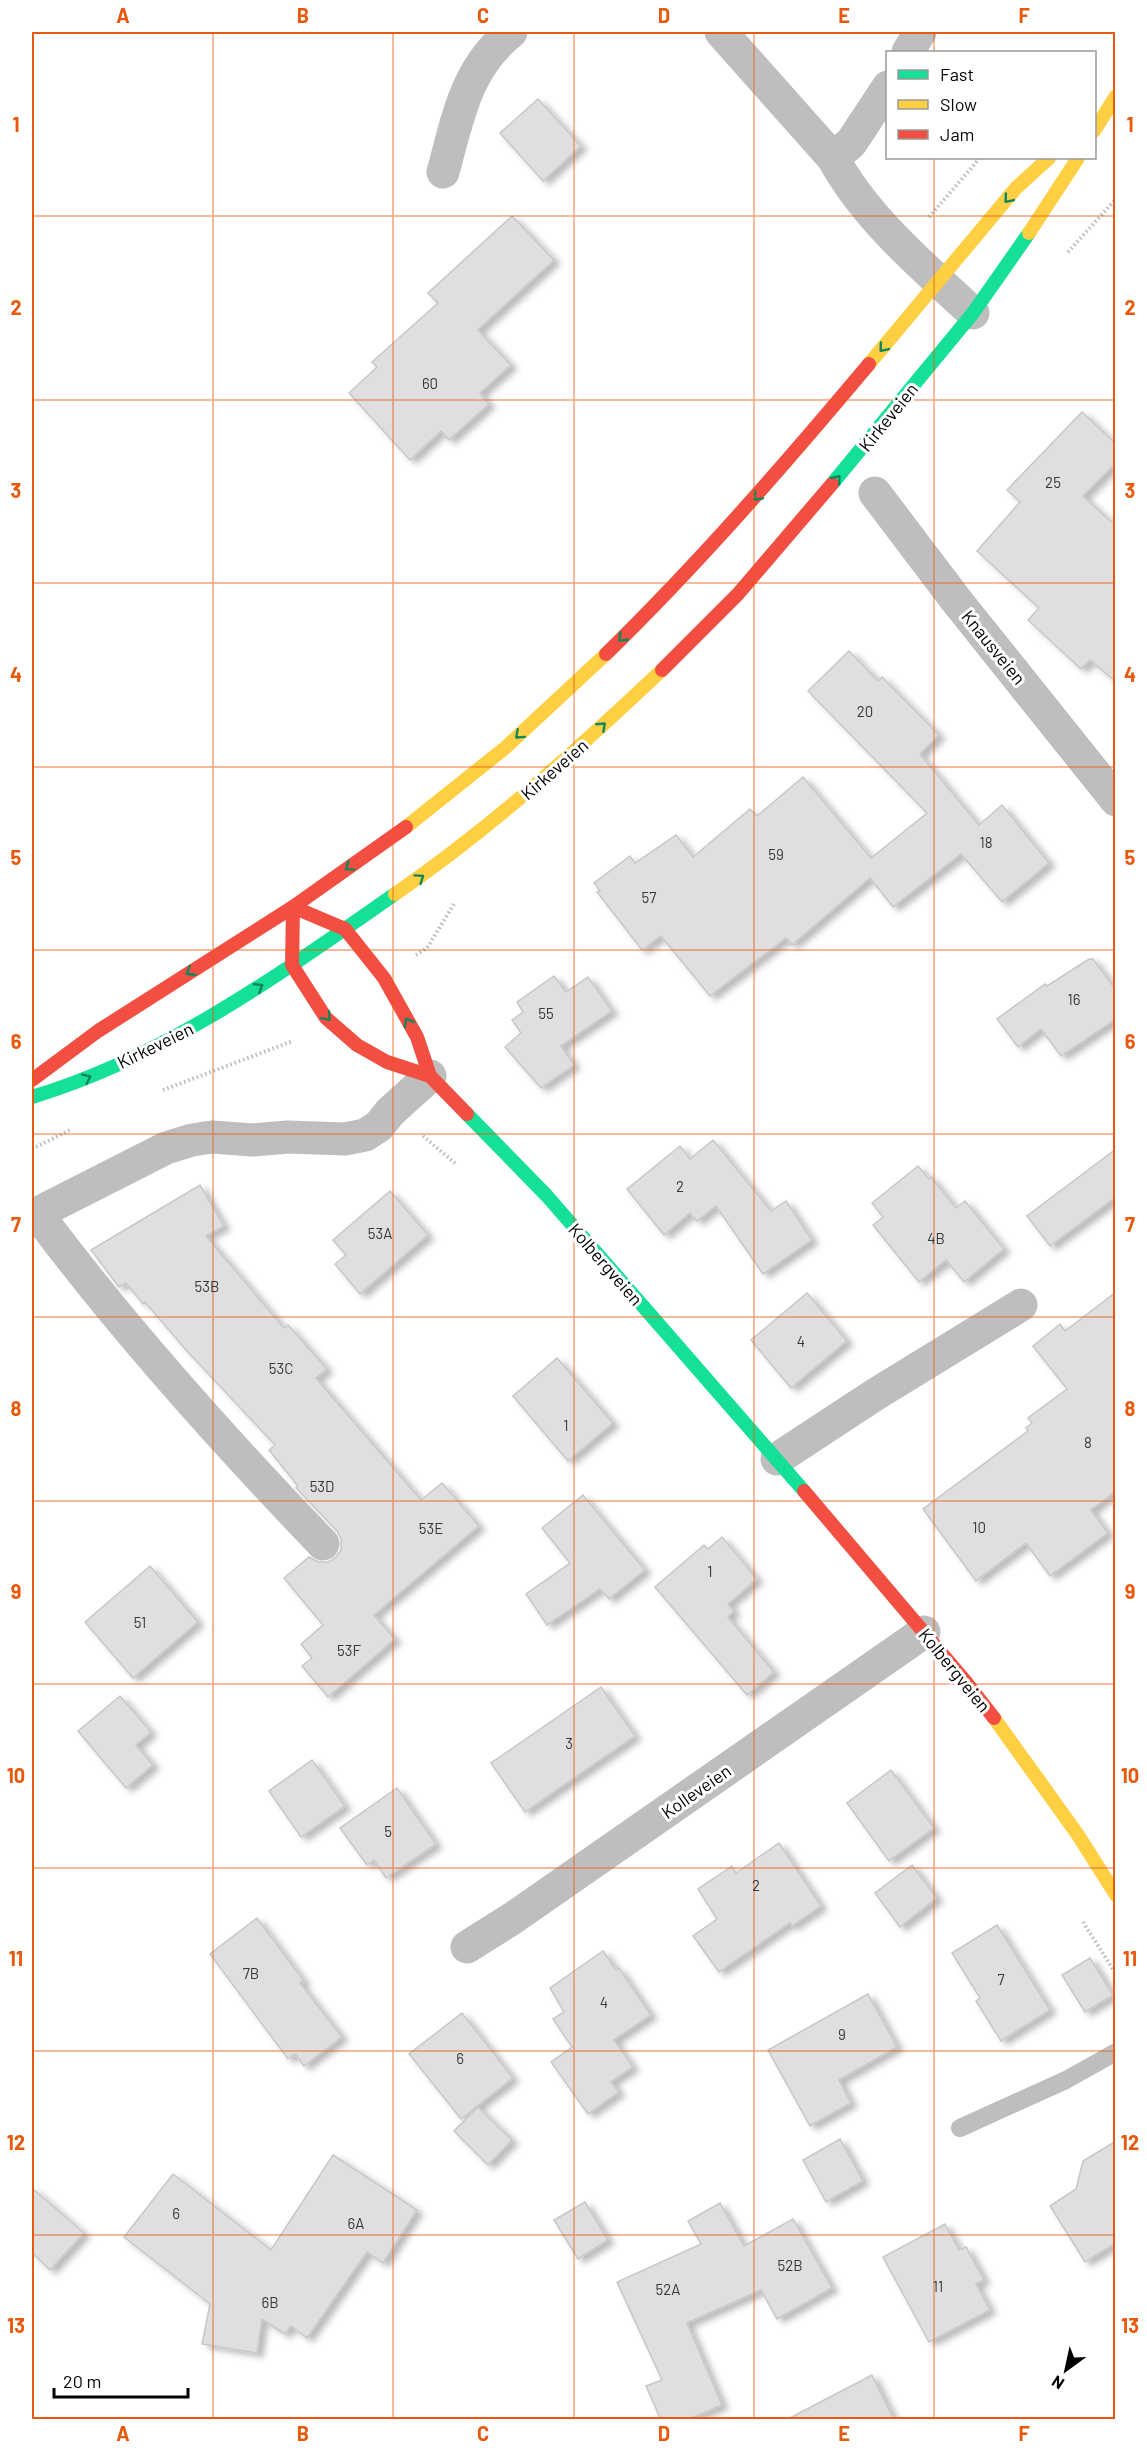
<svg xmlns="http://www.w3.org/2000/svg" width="1147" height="2451" viewBox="0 0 1147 2451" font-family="Barlow,sans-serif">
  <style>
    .building { fill: #dfdfdf; stroke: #c7c7c7; stroke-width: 1.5; filter: url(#shadow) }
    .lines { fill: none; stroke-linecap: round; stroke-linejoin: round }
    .path { stroke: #b9b9b9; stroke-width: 4; stroke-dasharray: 1.5 3; stroke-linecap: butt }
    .lane { stroke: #bebebe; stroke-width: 18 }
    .street { stroke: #bebebe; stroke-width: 33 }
    .fast { stroke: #16e098; stroke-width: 14 }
    .slow { stroke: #ffcf43; stroke-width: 14 }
    .jam { stroke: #f24e42; stroke-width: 14 }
    .oneway { stroke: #0d865b }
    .grid { fill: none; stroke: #e8590c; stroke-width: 1.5; stroke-opacity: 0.55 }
    .labels { text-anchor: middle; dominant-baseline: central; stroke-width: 6; stroke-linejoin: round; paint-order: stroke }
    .number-label { font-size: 15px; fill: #383838 }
    .street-label { font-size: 18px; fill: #000; stroke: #fff }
    .neatline { fill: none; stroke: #e8590c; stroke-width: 2 }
    .grid-label { font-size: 20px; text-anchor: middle; font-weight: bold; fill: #e8590c }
  </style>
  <defs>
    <filter id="shadow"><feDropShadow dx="6" dy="4" stdDeviation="3" flood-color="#0004"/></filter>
  </defs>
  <rect width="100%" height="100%" fill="#fff"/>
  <g class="building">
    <polygon points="538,99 581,146 543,181 500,133"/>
    <polygon points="512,216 554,260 478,330 511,365 480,393 489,404 449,440 441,431 410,460 349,393 377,367 372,362 438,303 428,293"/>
    <polygon points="1082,412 1116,444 1116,463 1083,496 1116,526 1116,682 1090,660 1081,669 1028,620 1039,608 977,551 1020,502 1007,490"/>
    <polygon points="849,651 878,681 882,677 939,735 920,754 979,825 1002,805 1049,863 1002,902 961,854 893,907 870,878 792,945 786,938 710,996 661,936 642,950 597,892 600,891 594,883 630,856 635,863 676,835 693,857 750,809 757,816 803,777 871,858 927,813 808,691"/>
    <polygon points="1089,959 1093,959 1116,990 1116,1019 1061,1056 1041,1029 1018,1047 997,1019 1045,984 1047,986"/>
    <polygon points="554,976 566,992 588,977 612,1011 561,1046 574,1065 541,1088 505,1047 521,1033 512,1020 523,1012 517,1002"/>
    <polygon points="713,1140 771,1211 786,1201 812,1240 763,1274 716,1206 697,1221 690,1213 664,1235 627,1189 680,1146 690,1159"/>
    <polygon points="1116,1149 1116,1197 1050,1246 1027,1216"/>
    <polygon points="918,1166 929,1179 931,1177 956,1208 965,1201 1004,1249 964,1282 946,1260 919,1282 873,1225 883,1217 872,1203"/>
    <polygon points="200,1185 224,1226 206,1236 284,1328 288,1325 327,1369 316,1378 421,1500 442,1483 479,1526 374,1615 395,1639 328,1697 302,1666 312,1658 301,1644 323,1625 284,1578 309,1557 318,1562 328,1562 335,1558 341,1550 341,1539 337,1531 296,1488 298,1486 269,1450 275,1445 186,1350 145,1302 143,1304 126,1283 119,1287 91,1250"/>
    <polygon points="390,1191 428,1235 360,1294 335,1264 346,1255 333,1240"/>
    <polygon points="1116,1292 1116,1491 1091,1510 1108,1533 1050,1576 1026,1543 976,1581 923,1509 1028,1431 1026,1428 1032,1423 1028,1418 1067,1389 1033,1346 1060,1324 1065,1331"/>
    <polygon points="807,1293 847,1341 791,1388 751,1340"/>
    <polygon points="557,1358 613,1423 568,1461 513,1396"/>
    <polygon points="583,1495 645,1570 609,1599 600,1589 547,1625 526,1594 570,1563 542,1528"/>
    <polygon points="722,1537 757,1579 728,1604 734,1611 728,1617 774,1672 747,1695 655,1587 704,1545 708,1549"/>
    <polygon points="150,1566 198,1622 133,1678 85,1622"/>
    <polygon points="601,1687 635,1736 525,1812 491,1763"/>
    <polygon points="120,1696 151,1732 136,1745 153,1765 126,1788 78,1731"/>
    <polygon points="312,1760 345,1806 301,1837 269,1791"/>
    <polygon points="891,1770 934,1828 889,1861 847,1803"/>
    <polygon points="397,1788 436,1844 386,1878 374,1860 367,1865 340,1828"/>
    <polygon points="779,1843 821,1906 792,1926 790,1923 719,1972 693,1936 717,1919 698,1889 732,1866 736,1873"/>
    <polygon points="912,1865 937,1898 900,1927 875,1893"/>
    <polygon points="257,1918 304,1981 300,1983 342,2037 304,2066 295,2054 288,2059 210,1954"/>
    <polygon points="997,1925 1050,2010 1001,2041 976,2001 980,1998 952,1953"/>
    <polygon points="603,1951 616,1970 619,1968 651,2015 614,2040 633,2067 611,2082 619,2092 588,2114 551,2062 572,2047 553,2019 564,2012 550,1988"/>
    <polygon points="1090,1958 1113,1995 1085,2012 1062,1975"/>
    <polygon points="868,1994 897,2047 839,2080 851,2103 810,2126 768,2050"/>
    <polygon points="462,2013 513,2078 461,2119 409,2054"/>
    <polygon points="478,2107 512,2140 488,2165 454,2131"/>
    <polygon points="840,2139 863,2181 826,2202 803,2160"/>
    <polygon points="1116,2141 1116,2243 1085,2262 1050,2206 1076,2189 1083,2161"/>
    <polygon points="333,2155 417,2210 383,2263 367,2252 307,2338 291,2326 285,2334 262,2319 257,2353 202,2344 210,2304 124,2237 173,2174 271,2250"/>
    <polygon points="32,2188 84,2233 50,2270 32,2253"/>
    <polygon points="585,2202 608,2240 578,2259 554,2220"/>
    <polygon points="720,2203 744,2246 793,2219 832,2288 777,2319 761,2290 687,2323 722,2405 687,2420 661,2420 646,2386 662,2380 617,2282 701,2244 688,2221"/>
    <polygon points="945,2224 959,2250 966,2247 984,2280 976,2284 990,2310 929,2342 883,2257"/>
    <polygon points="872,2375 894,2420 786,2420"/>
  </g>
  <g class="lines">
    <g class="path">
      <polyline points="929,217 980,158"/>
      <polyline points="1068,252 1116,199"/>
      <polyline points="416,955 427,948 454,904"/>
      <polyline points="163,1090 293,1041"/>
      <polyline points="423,1136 456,1164"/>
      <polyline points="32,1149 70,1130"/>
      <polyline points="1083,1922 1116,1974"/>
    </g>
    <polyline class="lane" points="960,2128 1066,2080 1116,2052"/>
    <g class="street">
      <polyline points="721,32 833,158"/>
      <polyline points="908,52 920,32"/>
      <path d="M888,87L851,143L833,158C866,219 923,266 973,313"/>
      <path d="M443,172C458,118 465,69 511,32"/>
      <polyline points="875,493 956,600 1116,800"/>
      <polyline points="777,1459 876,1394 1021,1305"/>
      <path d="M323,1544C225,1442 130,1337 45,1224L40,1212L166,1148L192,1140L212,1137L252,1140L288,1137L345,1139L365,1135L379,1126L390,1112L430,1076"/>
      <polyline points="467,1947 513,1918 924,1632"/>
    </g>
    <g class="fast">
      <polyline points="832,484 973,313 1029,233"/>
      <path d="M32,1097C166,1057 281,973 395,894"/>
      <polyline points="467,1114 547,1196 804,1491"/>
    </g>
    <g class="slow">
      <polyline points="1094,131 1116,96"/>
      <polyline points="1029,233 1078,158"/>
      <polyline points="869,364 1016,188 1049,158"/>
      <polyline points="406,827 505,748 606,654"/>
      <path d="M395,894C491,828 577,750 662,670"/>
      <polyline points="994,1718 1078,1835 1116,1895"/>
    </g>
    <g class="jam">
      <path d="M606,654C700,562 785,464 869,364"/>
      <polyline points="662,670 738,594 832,484"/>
      <polyline points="430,1076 387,1062 357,1045 326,1018 292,965 293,907 345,929 384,978 417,1037 430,1076 467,1114"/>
      <polyline points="32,1080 98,1031 293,907 406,827"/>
      <polyline points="804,1491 966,1682 994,1718"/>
    </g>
  </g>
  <defs><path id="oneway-chevron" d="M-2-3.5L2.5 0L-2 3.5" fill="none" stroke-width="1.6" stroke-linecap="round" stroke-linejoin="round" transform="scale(1.5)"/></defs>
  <g class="oneway">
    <use href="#oneway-chevron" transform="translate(1008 199) rotate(130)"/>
    <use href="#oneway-chevron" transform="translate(883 348) rotate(130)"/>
    <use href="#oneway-chevron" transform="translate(837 479) rotate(-51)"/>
    <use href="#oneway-chevron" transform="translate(757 497) rotate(133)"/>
    <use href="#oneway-chevron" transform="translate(622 638) rotate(136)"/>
    <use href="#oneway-chevron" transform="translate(602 726) rotate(-43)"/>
    <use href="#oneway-chevron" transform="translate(519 735) rotate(138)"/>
    <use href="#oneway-chevron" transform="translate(349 867) rotate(145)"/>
    <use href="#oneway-chevron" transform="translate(420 878) rotate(-35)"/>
    <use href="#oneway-chevron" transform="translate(190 972) rotate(147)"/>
    <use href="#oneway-chevron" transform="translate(259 987) rotate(-32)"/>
    <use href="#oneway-chevron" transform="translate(327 1017) rotate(49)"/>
    <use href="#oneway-chevron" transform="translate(408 1022) rotate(-119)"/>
    <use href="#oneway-chevron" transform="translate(87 1078) rotate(-25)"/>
  </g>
  <path class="grid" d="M213,32V2420M393,32V2420M574,32V2420M754,32V2420M934,32V52M934,158V2420M32,216H1116M32,400H1116M32,583H1116M32,767H1116M32,950H1116M32,1134H1116M32,1317H1116M32,1501H1116M32,1684H1116M32,1868H1116M32,2051H1116M32,2235H1116"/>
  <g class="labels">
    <g class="number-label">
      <text x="430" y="383">60</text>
      <text x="1053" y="482">25</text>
      <text x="865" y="711">20</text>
      <text x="986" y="842">18</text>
      <text x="776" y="854">59</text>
      <text x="649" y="897">57</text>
      <text x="1074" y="999">16</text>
      <text x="546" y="1013">55</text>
      <text x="680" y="1186">2</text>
      <text x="380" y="1233">53A</text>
      <text x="936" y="1238">4B</text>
      <text x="207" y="1286">53B</text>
      <text x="801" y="1341">4</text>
      <text x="281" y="1368">53C</text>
      <text x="566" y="1425">1</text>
      <text x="1088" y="1442">8</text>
      <text x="322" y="1486">53D</text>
      <text x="979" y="1527">10</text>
      <text x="431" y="1528">53E</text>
      <text x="710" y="1571">1</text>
      <text x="140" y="1622">51</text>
      <text x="349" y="1650">53F</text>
      <text x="569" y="1743">3</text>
      <text x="388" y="1831">5</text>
      <text x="756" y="1885">2</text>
      <text x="251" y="1973">7B</text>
      <text x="1001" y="1979">7</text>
      <text x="604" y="2002">4</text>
      <text x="842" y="2034">9</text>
      <text x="460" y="2058">6</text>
      <text x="176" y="2213">6</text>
      <text x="356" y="2223">6A</text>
      <text x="790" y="2265">52B</text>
      <text x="938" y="2286">11</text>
      <text x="668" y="2289">52A</text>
      <text x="270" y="2302">6B</text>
    </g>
    <g class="street-label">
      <text transform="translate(888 417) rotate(-51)">Kirkeveien</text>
      <text transform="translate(994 647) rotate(51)">Knausveien</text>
      <text transform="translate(554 769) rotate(-41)">Kirkeveien</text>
      <text transform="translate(155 1045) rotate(-26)">Kirkeveien</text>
      <text transform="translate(606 1264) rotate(49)">Kolbergveien</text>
      <text transform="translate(955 1670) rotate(51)">Kolbergveien</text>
      <text transform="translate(696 1791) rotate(-35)">Kolleveien</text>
    </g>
  </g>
  <rect width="1147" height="2451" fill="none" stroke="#ffffff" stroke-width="66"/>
  <rect x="886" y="51" width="210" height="108" fill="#ffffff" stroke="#999999" stroke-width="1.5"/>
  <rect x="898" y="70" width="30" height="9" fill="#16e098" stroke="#999999" stroke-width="1.5"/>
  <text x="940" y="81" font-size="18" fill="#000000">Fast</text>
  <rect x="898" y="100" width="30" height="9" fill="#ffcf43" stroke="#999999" stroke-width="1.5"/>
  <text x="940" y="111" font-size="18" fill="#000000">Slow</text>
  <rect x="898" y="130" width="30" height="9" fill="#f24e42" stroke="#999999" stroke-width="1.5"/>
  <text x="940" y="141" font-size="18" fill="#000000">Jam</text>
  <g transform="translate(1066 2370) rotate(213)" stroke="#ffffff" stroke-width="4.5" paint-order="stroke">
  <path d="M0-4.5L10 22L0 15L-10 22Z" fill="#000000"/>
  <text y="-9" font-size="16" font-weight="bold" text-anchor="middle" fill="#000000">N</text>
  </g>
  <path d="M54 2388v9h134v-9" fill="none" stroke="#000000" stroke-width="3"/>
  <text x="63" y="2388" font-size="18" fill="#000000" stroke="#ffffff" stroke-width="4.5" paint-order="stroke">20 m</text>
  <rect x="33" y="33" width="1081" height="2385" class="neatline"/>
  <g class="grid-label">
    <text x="123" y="23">A</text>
    <text x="303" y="23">B</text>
    <text x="483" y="23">C</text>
    <text x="664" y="23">D</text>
    <text x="844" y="23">E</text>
    <text x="1024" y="23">F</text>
    <text x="16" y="132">1</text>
    <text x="1130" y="132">1</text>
    <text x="16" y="315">2</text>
    <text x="1130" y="315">2</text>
    <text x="16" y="498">3</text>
    <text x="1130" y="498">3</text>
    <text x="16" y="682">4</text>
    <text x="1130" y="682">4</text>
    <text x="16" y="865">5</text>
    <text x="1130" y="865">5</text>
    <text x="16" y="1049">6</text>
    <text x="1130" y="1049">6</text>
    <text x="16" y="1232">7</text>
    <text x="1130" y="1232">7</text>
    <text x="16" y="1416">8</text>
    <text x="1130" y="1416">8</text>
    <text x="16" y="1599">9</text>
    <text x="1130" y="1599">9</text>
    <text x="16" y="1783">10</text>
    <text x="1130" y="1783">10</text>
    <text x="16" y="1966">11</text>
    <text x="1130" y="1966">11</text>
    <text x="16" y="2150">12</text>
    <text x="1130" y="2150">12</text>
    <text x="16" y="2333">13</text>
    <text x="1130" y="2333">13</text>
    <text x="123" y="2441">A</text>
    <text x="303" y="2441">B</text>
    <text x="483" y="2441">C</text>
    <text x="664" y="2441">D</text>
    <text x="844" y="2441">E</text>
    <text x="1024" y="2441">F</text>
  </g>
</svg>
